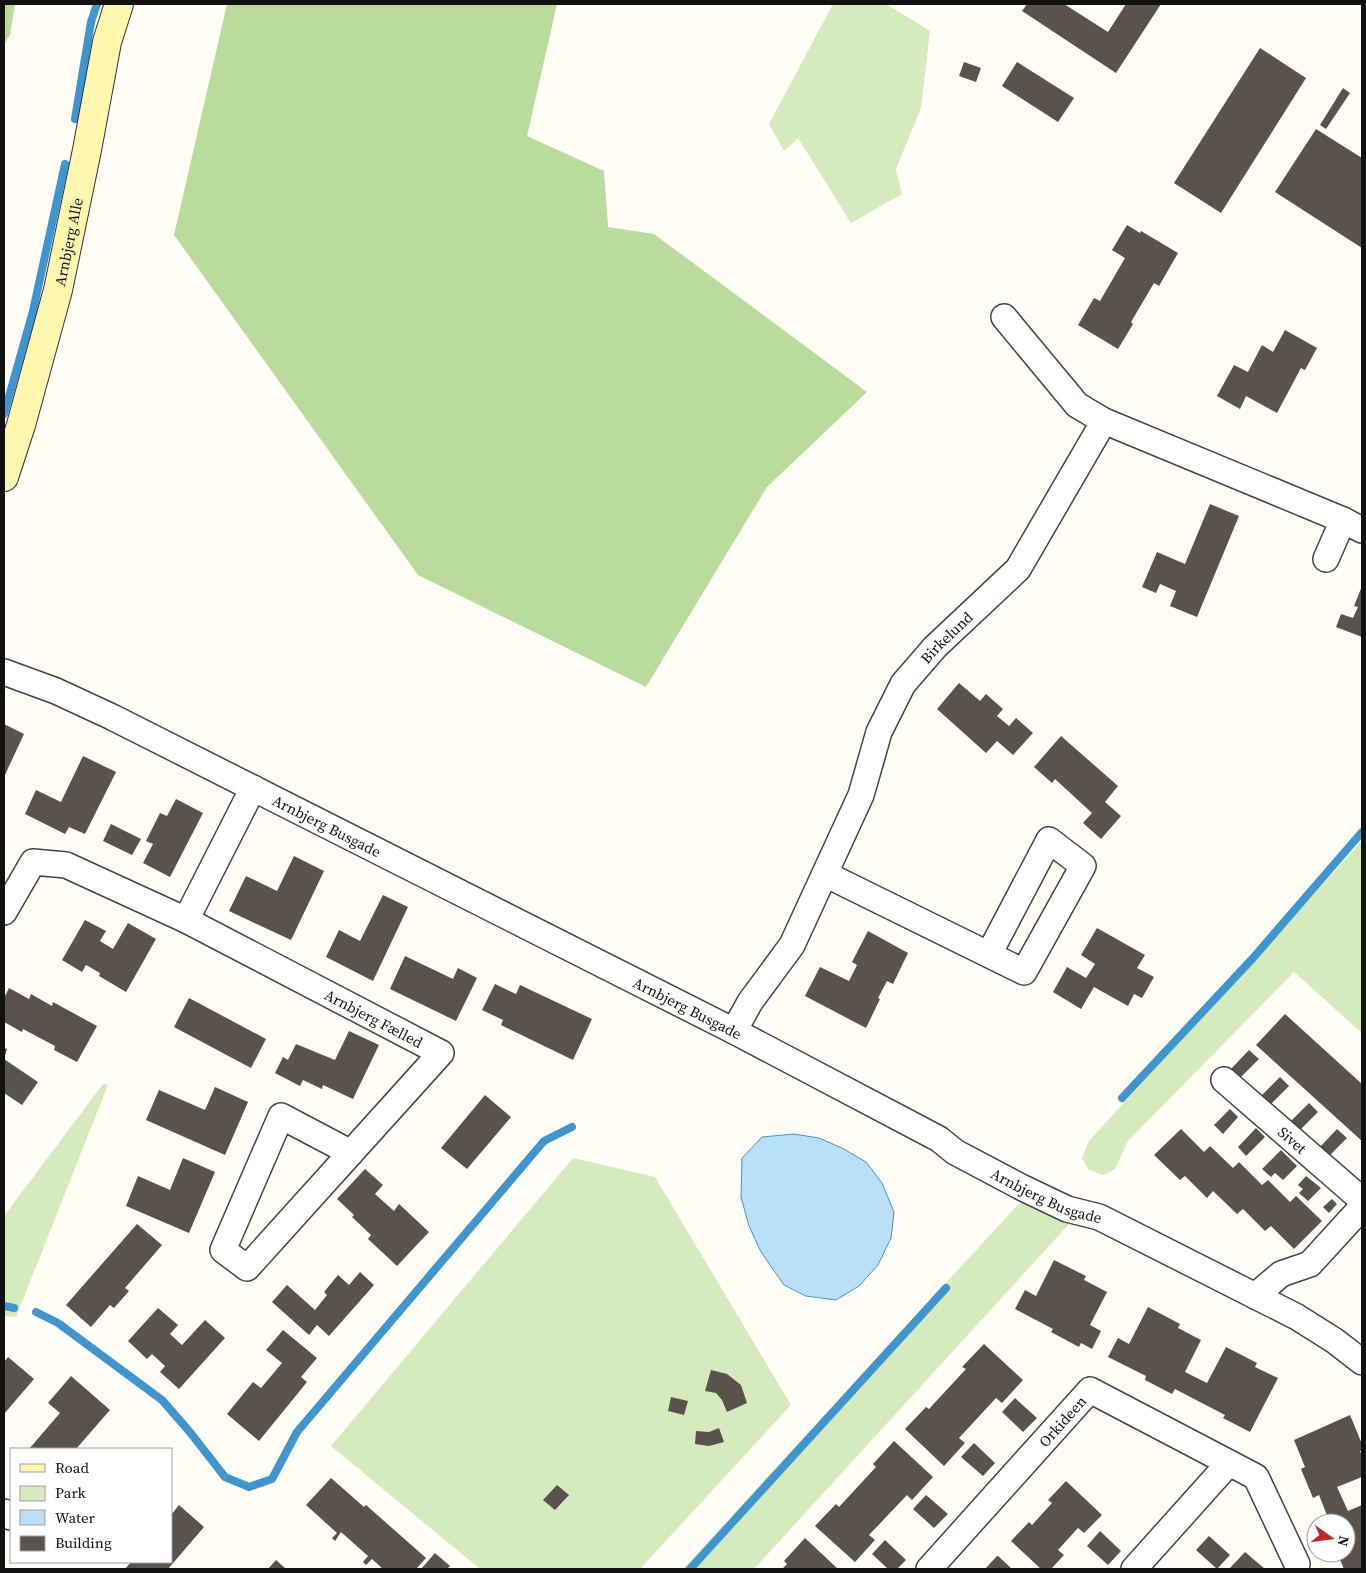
<svg xmlns="http://www.w3.org/2000/svg" width="1366" height="1573" viewBox="0 0 1366 1573" font-family="'Source Serif 4',serif">
  <style>
    .green { fill: #d5ebbd }
    .forest { fill: #b9dc9c }
    .water { fill: #b9e0f7; stroke: #3f96cf }
    .lines { fill: none; stroke-linecap: round; stroke-linejoin: round }
    .stream { stroke: #3f96cf; stroke-width: 8 }
    .building { fill: #5a524d }
    .street-casing { stroke: #444; stroke-width: 28 }
    .secondary-casing { stroke: #333; stroke-width: 30 }
    .street { stroke: #fff; stroke-width: 25 }
    .secondary { stroke: #fff6b0; stroke-width: 28 }
    .labels { text-anchor: middle; dominant-baseline: central; stroke-width: 5; stroke-linejoin: round; paint-order: stroke }
    .street-label { font-size: 15px; fill: #111; stroke: #fff }
  </style>
  <rect width="100%" height="100%" fill="#fffdf5"/>
  <g class="green">
    <polygon points="833,4 886,4 930,31 921,108 896,169 902,194 851,223 798,138 784,151 769,124"/>
    <polygon points="1362,841 1362,1033 1294,972 1128,1141 1115,1169 1103,1175 1088,1169 1082,1158 1089,1141"/>
    <polygon points="103,1084 108,1085 16,1317 4,1316 4,1216"/>
    <polygon points="573,1158 655,1177 791,1405 640,1569 480,1569 331,1446"/>
    <polygon points="1024,1198 1071,1222 754,1569 683,1569"/>
  </g>
  <g class="forest">
    <polygon points="4,4 15,4 10,35 4,44"/>
    <polygon points="227,4 557,4 527,136 604,171 608,227 654,234 867,392 767,487 646,687 418,575 174,235"/>
  </g>
  <polygon class="water" points="794,1134 819,1138 842,1148 866,1162 882,1183 894,1212 891,1238 878,1265 859,1286 836,1300 806,1296 784,1285 761,1252 749,1226 741,1197 742,1158 762,1137"/>
  <g class="lines">
    <g class="stream">
      <polyline points="75,119 91,22 97,4"/>
      <polyline points="4,414 33,311 65,164"/>
      <polyline points="1122,1098 1253,958 1362,832"/>
      <polyline points="4,1306 14,1308"/>
      <polyline points="36,1312 58,1323 162,1400 189,1431 225,1477 249,1487 272,1479 297,1432 544,1141 572,1127"/>
      <polyline points="690,1569 946,1288"/>
    </g>
  </g>
  <g class="building">
    <polygon points="1027,4 1064,4 1108,32 1126,4 1161,4 1116,73 1022,11"/>
    <polygon points="1260,48 1306,78 1221,213 1174,183"/>
    <polygon points="964,62 981,68 976,82 959,76"/>
    <polygon points="1017,62 1074,98 1058,122 1002,86"/>
    <polygon points="1343,88 1350,93 1326,129 1320,125"/>
    <polygon points="1316,129 1362,158 1362,248 1275,192"/>
    <polygon points="1127,225 1140,233 1141,231 1178,253 1159,286 1154,283 1131,322 1133,324 1118,349 1078,325 1094,298 1100,301 1125,258 1112,250"/>
    <polygon points="1285,330 1317,348 1305,370 1301,368 1277,413 1246,396 1240,409 1217,396 1234,365 1248,372 1262,345 1273,352"/>
    <polygon points="1210,504 1239,516 1197,617 1170,606 1176,591 1160,584 1156,593 1142,587 1157,552 1185,564"/>
    <polygon points="1362,586 1362,637 1336,627 1341,614 1353,618 1358,607 1354,606"/>
    <polygon points="959,683 980,701 986,694 1003,709 997,716 1009,726 1016,718 1033,733 1013,755 997,741 986,753 937,709"/>
    <polygon points="4,724 24,734 4,777"/>
    <polygon points="1061,736 1118,786 1105,802 1121,816 1101,839 1083,823 1092,813 1055,779 1052,783 1034,767"/>
    <polygon points="83,756 116,772 85,834 69,827 65,834 25,814 36,790 61,802"/>
    <polygon points="176,799 203,813 170,877 143,863 153,844 146,841 160,813 167,816"/>
    <polygon points="111,824 141,839 132,855 103,841"/>
    <polygon points="294,856 324,871 291,940 229,911 246,876 277,891"/>
    <polygon points="383,895 408,907 373,981 326,957 339,930 360,941"/>
    <polygon points="85,920 106,931 100,941 113,949 128,923 156,939 126,992 99,976 100,973 86,965 82,972 62,960"/>
    <polygon points="1097,928 1145,955 1137,968 1154,977 1142,998 1134,994 1128,1006 1094,987 1081,1009 1053,992 1067,967 1086,978 1095,964 1081,955"/>
    <polygon points="868,931 908,953 893,984 887,981 878,998 880,999 866,1028 805,996 820,967 849,981 857,965 852,962"/>
    <polygon points="405,956 453,979 458,968 477,978 456,1021 390,989"/>
    <polygon points="495,984 516,994 520,985 592,1019 573,1060 501,1025 503,1020 482,1010"/>
    <polygon points="9,988 29,999 31,994 52,1006 53,1002 97,1026 77,1062 54,1050 55,1046 23,1029 22,1032 4,1022 4,998"/>
    <polygon points="189,998 266,1039 251,1068 174,1027"/>
    <polygon points="1285,1014 1362,1084 1362,1141 1256,1045"/>
    <polygon points="349,1031 379,1045 353,1099 323,1085 322,1089 303,1080 300,1086 275,1073 283,1057 288,1060 296,1044 335,1060"/>
    <polygon points="4,1048 7,1049 4,1059 38,1082 22,1105 4,1093"/>
    <polygon points="1249,1050 1259,1059 1240,1078 1231,1069"/>
    <polygon points="1280,1077 1289,1086 1270,1105 1261,1096"/>
    <polygon points="215,1087 248,1102 225,1155 146,1120 159,1090 205,1110"/>
    <polygon points="485,1095 511,1117 467,1169 441,1148"/>
    <polygon points="1309,1103 1318,1112 1299,1131 1290,1122"/>
    <polygon points="1230,1109 1238,1117 1223,1134 1214,1125"/>
    <polygon points="1256,1128 1265,1137 1246,1156 1238,1147"/>
    <polygon points="1181,1129 1204,1152 1210,1146 1233,1168 1239,1162 1262,1185 1268,1180 1290,1202 1296,1196 1322,1221 1294,1249 1271,1226 1265,1231 1243,1209 1237,1214 1213,1191 1207,1198 1185,1176 1180,1180 1154,1155"/>
    <polygon points="1337,1129 1347,1138 1328,1157 1319,1148"/>
    <polygon points="1281,1150 1297,1166 1283,1180 1275,1173 1271,1177 1262,1169"/>
    <polygon points="183,1158 215,1172 189,1233 126,1206 138,1176 170,1190"/>
    <polygon points="365,1169 383,1185 375,1194 394,1211 399,1204 429,1232 397,1266 368,1239 371,1235 352,1217 354,1215 337,1199"/>
    <polygon points="1306,1176 1321,1188 1308,1201 1299,1193 1303,1189 1298,1185"/>
    <polygon points="1332,1199 1337,1204 1329,1213 1323,1207"/>
    <polygon points="137,1224 162,1245 125,1288 129,1291 114,1308 110,1305 91,1327 66,1305"/>
    <polygon points="1054,1260 1086,1276 1084,1280 1107,1292 1090,1325 1101,1331 1092,1349 1081,1343 1079,1347 1051,1332 1053,1329 1015,1309 1025,1290 1036,1296"/>
    <polygon points="360,1272 374,1285 329,1336 317,1325 309,1335 272,1302 287,1285 315,1310 327,1295 324,1292 338,1275 349,1285"/>
    <polygon points="1148,1307 1180,1324 1178,1328 1201,1340 1185,1372 1207,1383 1226,1347 1257,1363 1255,1367 1278,1378 1250,1432 1223,1418 1225,1415 1198,1401 1175,1389 1172,1394 1145,1380 1146,1376 1108,1357 1118,1338 1129,1344"/>
    <polygon points="158,1308 178,1325 170,1334 182,1345 205,1320 225,1338 179,1389 160,1372 165,1366 152,1354 147,1359 128,1341"/>
    <polygon points="283,1330 317,1358 301,1377 307,1382 259,1441 227,1414 253,1382 261,1388 282,1363 266,1350"/>
    <polygon points="984,1344 1023,1380 1002,1403 996,1398 959,1438 965,1443 944,1466 905,1429 926,1407 929,1409 966,1369 962,1367"/>
    <polygon points="8,1357 34,1379 4,1414 4,1362"/>
    <polygon points="711,1370 727,1374 741,1385 747,1403 727,1412 722,1400 716,1393 705,1391"/>
    <polygon points="71,1376 110,1410 76,1449 29,1449 60,1413 48,1403"/>
    <polygon points="671,1397 688,1401 684,1415 668,1411"/>
    <polygon points="1015,1398 1037,1418 1023,1432 1002,1412"/>
    <polygon points="1350,1415 1362,1444 1362,1450 1360,1451 1362,1456 1362,1477 1337,1487 1348,1511 1362,1505 1362,1569 1344,1569 1337,1553 1346,1553 1346,1523 1330,1523 1319,1495 1313,1498 1301,1469 1305,1467 1294,1440"/>
    <polygon points="719,1428 724,1442 709,1446 695,1444 696,1431 709,1432"/>
    <polygon points="894,1441 933,1477 912,1500 907,1495 869,1535 875,1540 855,1562 815,1526 836,1504 839,1507 876,1467 873,1464"/>
    <polygon points="974,1443 995,1463 983,1476 961,1457"/>
    <polygon points="331,1478 364,1507 366,1505 426,1558 416,1569 383,1569 372,1559 366,1565 363,1562 368,1556 341,1532 335,1541 332,1538 337,1533 306,1505"/>
    <polygon points="1066,1481 1102,1515 1084,1533 1078,1528 1058,1550 1064,1555 1051,1569 1041,1569 1011,1541 1029,1522 1032,1525 1052,1503 1048,1500"/>
    <polygon points="557,1485 569,1495 555,1510 543,1500"/>
    <polygon points="926,1495 948,1514 934,1528 913,1509"/>
    <polygon points="179,1505 204,1527 168,1569 125,1569 131,1562 171,1562 171,1515"/>
    <polygon points="1100,1531 1121,1551 1108,1565 1087,1546"/>
    <polygon points="1209,1536 1230,1555 1217,1569 1196,1550"/>
    <polygon points="805,1538 838,1569 782,1569 787,1564 784,1561"/>
    <polygon points="885,1540 906,1560 897,1569 888,1569 872,1554"/>
    <polygon points="1245,1552 1265,1569 1229,1569"/>
    <polygon points="435,1553 450,1566 447,1569 421,1569"/>
    <polygon points="997,1556 998,1556 1012,1569 985,1569"/>
    <polygon points="276,1560 286,1569 268,1569"/>
  </g>
  <g class="lines">
    <g class="street-casing">
      <g id="street">
        <polyline points="1004,317 1077,405 1104,421"/>
        <polyline points="1326,559 1343,520"/>
        <path id="s1" d="M4,672L56,691L112,717L734,1031L939,1139L955,1152L1021,1187L1067,1209L1099,1217L1297,1317L1335,1341L1362,1362"/>
        <path id="s2" d="M253,788L186,920L441,1053L247,1268L223,1250L281,1116L351,1153"/>
        <polyline points="825,874 1024,972 1083,866 1049,840 989,954"/>
        <polyline points="4,912 33,862 66,865 186,920"/>
        <path id="s3" d="M734,1031L750,1002L792,945L861,795L879,732L903,684L935,647L1018,569L1104,421L1343,520L1362,530"/>
        <path id="s4" d="M1224,1080L1362,1200"/>
        <polyline points="1255,1296 1281,1274 1310,1264 1362,1207"/>
        <polyline points="4,1512 11,1517"/>
        <path id="s5" d="M929,1569L1090,1390L1256,1477L1297,1564"/>
        <polyline points="1134,1569 1229,1463"/>
      </g>
    </g>
    <g class="secondary-casing">
      <g id="secondary">
        <path id="s6" d="M4,477L21,425L58,290L87,150L107,42L119,4"/>
      </g>
    </g>
    <use href="#street" class="street"/>
    <use href="#secondary" class="secondary"/>
  </g>
  <g class="labels">
    <g class="street-label">
      <text stroke="none"><textPath href="#s6" startOffset="244">Arnbjerg Alle</textPath></text>
      <text stroke="none"><textPath href="#s3" startOffset="452">Birkelund</textPath></text>
      <text stroke="none"><textPath href="#s1" startOffset="358">Arnbjerg Busgade</textPath></text>
      <text stroke="none"><textPath href="#s1" startOffset="762">Arnbjerg Busgade</textPath></text>
      <text stroke="none"><textPath href="#s2" startOffset="360">Arnbjerg Fælled</textPath></text>
      <text stroke="none"><textPath href="#s4" startOffset="91">Sivet</textPath></text>
      <text stroke="none"><textPath href="#s1" startOffset="1168">Arnbjerg Busgade</textPath></text>
      <text stroke="none"><textPath href="#s5" startOffset="199">Orkideen</textPath></text>
    </g>
  </g>
  <rect width="1366" height="1573" fill="none" stroke="#111111" stroke-width="10"/>
  <rect x="10" y="1448" width="162" height="115" fill="#ffffff" stroke="#a0a0a0"/>
  <rect x="20" y="1464" width="25" height="8" fill="#fff6b0" stroke="#a0a0a0"/>
  <text x="55" y="1473" font-size="15" fill="#111111">Road</text>
  <rect x="20" y="1486" width="25" height="15" fill="#d5ebbd" stroke="#a0a0a0"/>
  <text x="55" y="1498" font-size="15" fill="#111111">Park</text>
  <rect x="20" y="1510" width="25" height="15" fill="#b9e0f7" stroke="#a0a0a0"/>
  <text x="55" y="1523" font-size="15" fill="#111111">Water</text>
  <rect x="20" y="1536" width="25" height="15" fill="#5a524d" stroke="#a0a0a0"/>
  <text x="55" y="1548" font-size="15" fill="#111111">Building</text>
  <g transform="translate(1331 1538) rotate(104)"><circle r="24" fill="#ffffff" stroke="#a0a0a0"/>
  <path d="M0-4L9 19L0 12L-9 19Z" fill="#c4262e"/>
  <text y="-8" font-size="14" font-weight="bold" text-anchor="middle" fill="#111111">N</text>
  </g>
</svg>
